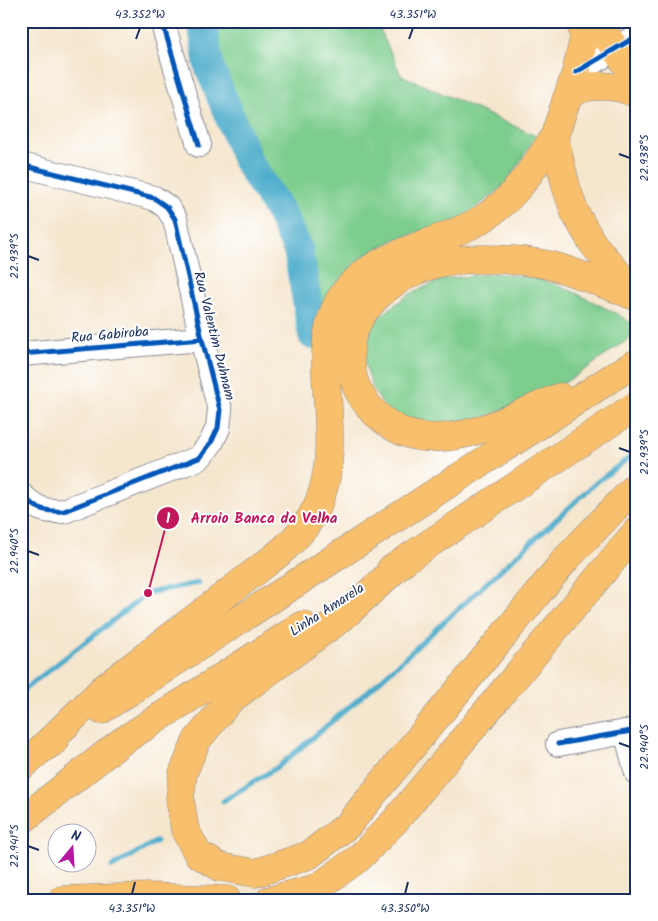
<svg xmlns="http://www.w3.org/2000/svg" width="658" height="921" viewBox="0 0 658 921" font-family="Kalam,sans-serif">
  <style>
    .green { fill: #7dcd8d; stroke: #4c7e76 }
    .lines { fill: none; stroke-linecap: round; stroke-linejoin: round }
    .stream { stroke: #4caccb; stroke-width: 5 }
    .river { stroke: #4caccb; stroke-width: 30 }
    .minor-casing { stroke: #888a96; stroke-width: 26 }
    .major-casing { stroke: #888a96; stroke-width: 29 }
    .highway-casing { stroke: #888a96; stroke-width: 29 }
    .minor { stroke: #fff; stroke-width: 24 }
    .major { stroke: #f8bf6c; stroke-width: 28 }
    .highway { stroke: #f8bf6c; stroke-width: 28 }
    .cycleway-casing { stroke: #fff; stroke-width: 8 }
    .cycleway { stroke: #0057b8; stroke-width: 5 }
    .ticks { fill: none; stroke: #1b2f5e; stroke-width: 2 }
    .labels { text-anchor: middle; dominant-baseline: central; stroke-width: 4; stroke-linejoin: round; paint-order: stroke }
    .street-label { font-size: 14px; fill: #1b2f5e; stroke: #fff }
    .leader { fill: none; stroke: #c2185b; stroke-width: 2 }
    .callout-dot { fill: #c2185b; stroke: #fff; stroke-width: 2 }
    .mark-label { font-size: 15px; text-anchor: middle; font-weight: bold; fill: #fff }
    .callout-label { font-size: 15px; text-anchor: middle; font-weight: bold; fill: #c2185b; stroke: #fff; stroke-width: 4; stroke-linejoin: round; paint-order: stroke }
    .neatline { fill: none; stroke: #1b2f5e; stroke-width: 2 }
    .ticks-label { font-size: 12px; text-anchor: middle; fill: #1b2f5e }
  </style>
  <rect width="100%" height="100%" fill="#fff"/>
  <filter id="ink" filterUnits="userSpaceOnUse"><feTurbulence type="fractalNoise" baseFrequency=".02" numOctaves="2"/><feDisplacementMap in="SourceGraphic" scale="10" xChannelSelector="R" yChannelSelector="G"/><feConvolveMatrix kernelMatrix="1 2 1 2 8 2 1 2 1" color-interpolation-filters="sRGB"/></filter>
  <filter id="wash" filterUnits="userSpaceOnUse"><feTurbulence type="fractalNoise" baseFrequency=".0096" numOctaves="4" result="noise"/><feDisplacementMap in="SourceGraphic" scale="20" xChannelSelector="R" yChannelSelector="G"/><feGaussianBlur stdDeviation="1.12" result="paint"/><feColorMatrix in="noise" values="0 0 0 0 0 0 0 0 0 0 0 0 0 0 0 0 0 1.4 0 .05"/><feComposite in="paint" operator="in"/></filter>
  <g filter="url(#wash)">
    <rect width="100%" height="100%" fill="#f5e6ce"/>
    <g class="green">
      <polygon points="206,21 376,21 401,75 536,136 505,186 458,220 394,240 361,258 332,288 317,316 205,52"/>
      <polygon points="497,273 536,278 572,291 617,314 637,327 637,333 586,369 556,388 475,421 442,427 413,424 386,409 374,391 366,367 364,342 376,319 408,295 443,279"/>
    </g>
    <g class="lines">
      <g class="stream">
        <polyline points="21,692 148,593 198,583"/>
        <polyline points="223,801 279,766 374,686 598,481 637,452"/>
        <polyline points="112,867 157,841"/>
      </g>
      <polyline class="river" points="202,21 209,66 248,162 280,212 298,250 313,335"/>
    </g>
  </g>
  <g filter="url(#ink)">
    <g class="lines">
      <g class="minor-casing">
        <g id="minor">
          <polyline points="162,21 199,145"/>
          <polyline points="576,72 637,36"/>
          <path d="M21,165L154,198L167,207L175,219L202,339L220,410L218,428L211,443L199,458L64,511C43,512 37,509 21,495"/>
          <polyline points="21,354 202,339"/>
          <polyline points="626,732 637,773"/>
          <polyline points="558,744 637,730"/>
        </g>
      </g>
      <g class="major-casing">
        <g id="major">
          <polyline points="581,21 584,38 576,72 554,137 566,186 575,213 593,244 637,296"/>
          <polyline points="596,21 637,80"/>
          <path d="M566,100C570,97 574,92 578,90C595,83 621,86 637,94"/>
        </g>
      </g>
      <g class="highway-casing">
        <g id="highway">
          <path d="M560,397C517,414 470,442 423,437C403,435 384,423 371,409C359,395 353,383 351,365C343,313 393,275 439,263C453,260 469,259 484,259C511,259 540,261 566,270C590,278 613,288 637,297"/>
          <polyline points="405,560 343,617 230,700 197,740 183,773 180,799 185,830 198,854 220,867 256,873 309,855 348,825 566,559 637,485"/>
          <polyline points="390,570 637,405"/>
          <polyline points="101,710 619,373 637,363"/>
          <path d="M39,751L104,688L277,555C288,545 300,535 308,522C337,480 329,426 326,378C325,352 326,324 339,301C369,251 433,247 479,221C513,201 533,169 554,137"/>
          <polyline points="21,767 39,751 55,741"/>
          <polyline points="21,821 121,742 303,625"/>
          <polyline points="62,900 149,897 227,900"/>
          <polyline points="270,900 317,888 359,858 395,821 637,531"/>
        </g>
      </g>
      <use href="#minor" class="minor"/>
      <use href="#major" class="major"/>
      <use href="#highway" class="highway"/>
      <g class="cycleway-casing">
        <g id="cycleway">
          <polyline points="162,21 199,145"/>
          <polyline points="576,72 637,36"/>
          <path d="M21,165L154,198L167,207L175,219L202,339L220,410L218,428L211,443L199,458L64,511C43,512 37,509 21,495"/>
          <polyline points="21,354 202,339"/>
          <polyline points="558,744 637,730"/>
        </g>
      </g>
      <use href="#cycleway" class="cycleway"/>
    </g>
  </g>
  <path class="ticks" d="M136,39L140,28M409,39L413,28M619,154L630,158M28,256L39,260M619,448L630,452M28,551L39,555M619,743L630,747M28,846L39,850M132,894L135,882M405,894L408,882"/>
  <g class="labels">
    <g class="street-label">
      <text transform="translate(110 335) rotate(-5)">Rua Gabiroba</text>
      <text transform="translate(214 336) rotate(76)">Rua Valentim Duhnam</text>
      <text transform="translate(327 610) rotate(-33)">Linha Amarela</text>
    </g>
  </g>
  <path class="leader" d="M148 593L168 518"/>
  <g class="callout-dot">
    <circle cx="148" cy="593" r="5"/>
    <circle cx="168" cy="518" r="12"/>
  </g>
  <g class="mark-label">
    <text x="168" y="523">1</text>
  </g>
  <g class="callout-label">
    <text x="264" y="523">Arroio Banca da Velha</text>
  </g>
  <rect width="658" height="921" fill="none" stroke="#fff" stroke-width="55"/>
  <g transform="translate(72 848) rotate(18)"><circle r="24" fill="#ffffff" stroke="#a4acbf"/>
  <path d="M0-4L9 19L0 12L-9 19Z" fill="#b5179e"/>
  <text y="-8" font-size="14" font-weight="bold" text-anchor="middle" fill="#1b2f5e">N</text>
  </g>
  <rect x="28" y="28" width="602" height="866" class="neatline"/>
  <g class="ticks-label">
    <text x="140" y="18">43.352°W</text>
    <text x="413" y="18">43.351°W</text>
    <text transform="translate(644 158) rotate(-90)" y="4">22.938°S</text>
    <text transform="translate(14 256) rotate(-90)" y="4">22.939°S</text>
    <text transform="translate(644 452) rotate(-90)" y="4">22.939°S</text>
    <text transform="translate(14 551) rotate(-90)" y="4">22.940°S</text>
    <text transform="translate(644 747) rotate(-90)" y="4">22.940°S</text>
    <text transform="translate(14 846) rotate(-90)" y="4">22.941°S</text>
    <text x="132" y="912">43.351°W</text>
    <text x="405" y="912">43.350°W</text>
  </g>
</svg>
